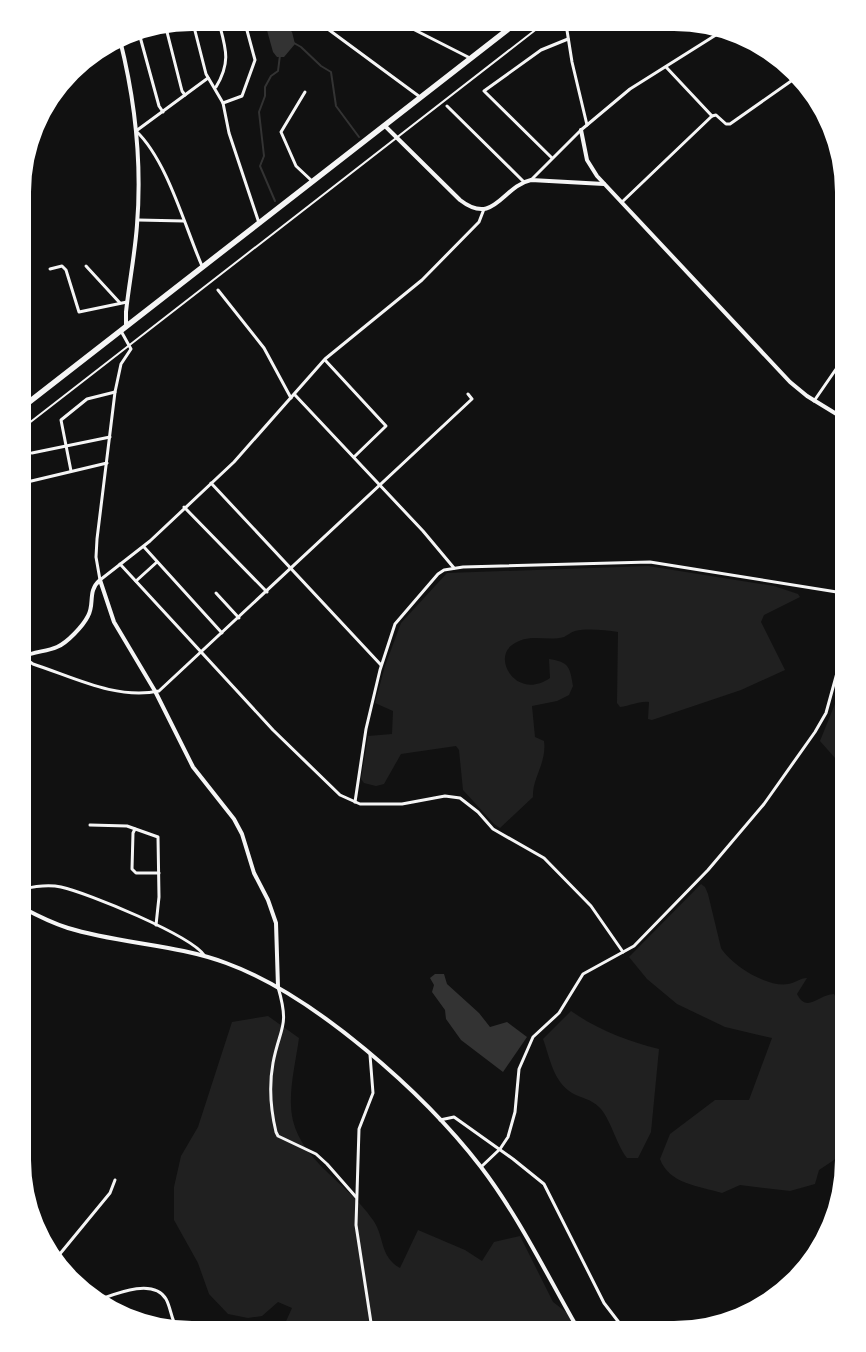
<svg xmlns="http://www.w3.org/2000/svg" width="866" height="1352" viewBox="0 0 866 1352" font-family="Helvetica,sans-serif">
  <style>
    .green { fill: #202020 }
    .water { fill: #333 }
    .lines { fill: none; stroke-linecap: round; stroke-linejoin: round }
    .stream { stroke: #333; stroke-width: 2 }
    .service { stroke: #f5f5f5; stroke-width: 2 }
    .minor { stroke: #f5f5f5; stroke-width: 3 }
    .tertiary { stroke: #f5f5f5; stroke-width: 4 }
    .trunk { stroke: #f5f5f5; stroke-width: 5.5 }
  </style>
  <rect width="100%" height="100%" fill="#111"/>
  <g class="green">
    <path d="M648,566L774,586L798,594L800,597L764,615L761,622L785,670L741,690L652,720L648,719L649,702C638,701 631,706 620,707L617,703L618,632C605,630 587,628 575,631C571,632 568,635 564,637C546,642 530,632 512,645C492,659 517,701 550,678L549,659C569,662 570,667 573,686L569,695L557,701L532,706L535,737L544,741C547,763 532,778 533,797L500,828L494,824L463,790L459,750L456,746L401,754L384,784L376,786L364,783L361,779L368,736L392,734L393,711L375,703L385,666L401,623L447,573Z"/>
    <polygon points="843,684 843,767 820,741"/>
    <path d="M701,884L705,887L708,894L721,948C731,965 768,988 788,984C795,983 800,978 807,978L797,994C807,1014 819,994 834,994L843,1012V1160L840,1156L819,1170L815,1184L790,1191L740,1185L722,1193C699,1186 669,1184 660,1159L670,1134L715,1100H749L772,1038L725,1027L677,1004L647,979L629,957Z"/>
    <path d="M571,1011C598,1030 627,1041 659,1049L651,1132L638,1158H627C616,1144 610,1117 599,1107C591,1099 581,1098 572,1093C553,1081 550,1058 543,1039Z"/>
    <path d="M268,1016L299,1038C296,1060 290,1084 291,1106C293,1158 347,1181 373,1220C385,1237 379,1256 400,1268L418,1230L465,1250L482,1261L494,1242L520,1236L553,1302L588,1329L283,1328L292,1308L278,1302L262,1316L248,1318L228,1314L209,1294L198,1263L174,1220V1187L181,1156L198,1127L232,1022Z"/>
  </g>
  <g class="water">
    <polygon points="265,23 283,23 292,32 295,44 284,57 277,57 273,52"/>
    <polygon points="435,974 444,974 447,984 479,1013 490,1027 507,1022 527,1037 503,1072 461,1040 446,1019 445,1010 432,992 434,985 430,978"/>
  </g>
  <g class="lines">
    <g class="stream">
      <polyline points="294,43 301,47 321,66 331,72 336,106 359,137"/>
      <polyline points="275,201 260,166 264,156 259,112 265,96 265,87 271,76 278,71 280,55"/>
    </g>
    <polyline class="service" points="24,427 543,24"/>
    <g class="minor">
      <polyline points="193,23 206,74 223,103 229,133 259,223"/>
      <polyline points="401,23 470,58"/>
      <polyline points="321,24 420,97"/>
      <polyline points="566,24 572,62 587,125"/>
      <polyline points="166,28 182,91 185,95"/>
      <polyline points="139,33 159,106 163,112"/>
      <path d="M216,87C231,62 226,49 219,23"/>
      <polyline points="305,92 281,132 296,166 312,181"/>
      <polyline points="223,103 242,96 255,60 245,23"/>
      <polyline points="447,106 524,182"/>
      <polyline points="712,116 716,115 726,124 730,124 794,79"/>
      <polyline points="552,158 484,91 541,50 568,39"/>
      <polyline points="531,180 581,130 630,89 719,33"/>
      <polyline points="622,202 712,116 666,67"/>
      <polyline points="138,220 184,221"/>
      <polyline points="86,266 120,303"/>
      <path d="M202,266C185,227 167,160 136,131L208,78"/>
      <polyline points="50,269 62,266 66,270 79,312 127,302"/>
      <polyline points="218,290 264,348 291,398"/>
      <polyline points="121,331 131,349 121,364 115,392 97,539 96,557 100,580 150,541 234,462 325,359 422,280 479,222 484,209"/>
      <polyline points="325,360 386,426 354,457"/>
      <polyline points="295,395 423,531 454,568"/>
      <polyline points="814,401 843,359"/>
      <polyline points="32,453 110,437"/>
      <polyline points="71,471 61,420 87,399 115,392"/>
      <polyline points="23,483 107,463"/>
      <polyline points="211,483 381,665"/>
      <polyline points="184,507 267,592"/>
      <polyline points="144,547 222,633"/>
      <polyline points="120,564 273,730 340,795 360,804 402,804 445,796 460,798 478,812 493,829 544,858 591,906 623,952"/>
      <polyline points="136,581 157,562"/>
      <polyline points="216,593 239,618"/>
      <path d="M23,657L33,664C73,677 116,700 159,691L472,399L468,394"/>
      <polyline points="355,802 366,729 380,670 395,624 438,574 444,570 463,567 650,562 843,593"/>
      <polyline points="90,825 127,826 158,837 159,897 156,925"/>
      <polyline points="135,829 133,833 132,869 136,873 159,873"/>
      <path d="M23,889C36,886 48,884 61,887C88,893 190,935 204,955"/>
      <path d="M278,987C290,1028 280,1026 273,1063C269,1085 271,1111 276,1132L278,1136L316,1154L327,1164L356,1197"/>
      <polyline points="370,1055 373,1093 359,1129 356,1225 372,1329"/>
      <polyline points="440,1120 454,1117 513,1159 544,1184 604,1303 624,1329"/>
      <polyline points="481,1167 500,1149 508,1137 515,1112 519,1069 533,1037 559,1013 583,974 634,946 708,870 764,804 815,732 826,713 840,662 843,658"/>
      <polyline points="59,1255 110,1193 115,1180"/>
      <path d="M101,1299C117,1293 154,1278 166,1299C171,1308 171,1319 177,1328"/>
    </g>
    <g class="tertiary">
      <path d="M120,40C135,100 142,163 137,225C135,254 129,283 126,312V326"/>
      <path d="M385,126L460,200C495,227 502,186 531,180L604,184"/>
      <polyline points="581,130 587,160 597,176 790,382 807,396 843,418"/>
      <path d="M23,657C34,651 46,652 57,647C67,643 83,626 88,616C95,604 87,591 100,580L114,622L155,691L193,767L234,819L242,834L254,873L268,900L276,923L278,987"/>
      <path d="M23,908C38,916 52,923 68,928C120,944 175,944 226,963C314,995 424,1093 481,1167C519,1217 547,1275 578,1329"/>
    </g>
    <polyline class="trunk" points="24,406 516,23"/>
  </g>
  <path d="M0 0H866V1352H0ZM192 31H674A161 161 0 0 1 835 192V1160A161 161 0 0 1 674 1321H192A161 161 0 0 1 31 1160V192A161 161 0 0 1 192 31Z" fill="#fff" fill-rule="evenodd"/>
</svg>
